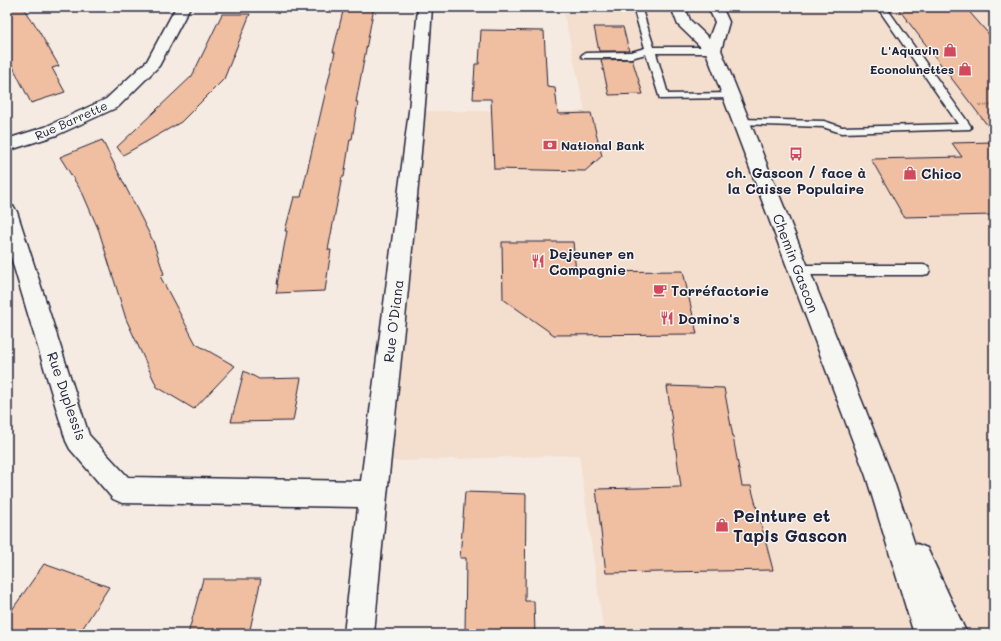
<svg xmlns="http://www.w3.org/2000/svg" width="1001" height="641" viewBox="0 0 1001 641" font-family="Mali,sans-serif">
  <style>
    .built { fill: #f4dece }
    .building { fill: #f0bea1; stroke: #22223b }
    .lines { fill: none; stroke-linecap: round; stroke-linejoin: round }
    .service-casing { stroke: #22223b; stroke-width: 3 }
    .minor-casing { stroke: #22223b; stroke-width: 3 }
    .secondary-casing { stroke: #22223b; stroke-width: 3 }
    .path { stroke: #22223b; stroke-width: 2; stroke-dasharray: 0.5 2; stroke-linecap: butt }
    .service { fill: #f6f6f2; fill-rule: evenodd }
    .minor { fill: #f6f6f2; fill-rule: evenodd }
    .secondary { fill: #f6f6f2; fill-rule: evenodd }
    .labels { text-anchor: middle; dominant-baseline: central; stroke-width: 3; stroke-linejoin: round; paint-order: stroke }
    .far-poi-label { font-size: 12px; font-weight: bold; fill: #22223b; stroke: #f6f6f2; text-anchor: end }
    .far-street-label { font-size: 12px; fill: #22223b; stroke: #f6f6f2 }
    .poi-label { font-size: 14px; font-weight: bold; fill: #22223b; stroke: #f6f6f2; text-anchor: start }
    .street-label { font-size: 14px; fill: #22223b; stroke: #f6f6f2 }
    .near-poi-label { font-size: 17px; font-weight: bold; fill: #22223b; stroke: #f6f6f2; text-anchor: start }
  </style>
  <rect width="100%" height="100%" fill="#f5ebe2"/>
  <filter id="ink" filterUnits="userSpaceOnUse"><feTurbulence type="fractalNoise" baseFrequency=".025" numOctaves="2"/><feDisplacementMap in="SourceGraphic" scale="8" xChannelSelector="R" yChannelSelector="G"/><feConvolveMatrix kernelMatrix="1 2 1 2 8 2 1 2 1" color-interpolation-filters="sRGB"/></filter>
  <g filter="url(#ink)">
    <polygon class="built" points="720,7 986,7 994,15 994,634 604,634 579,455 366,462 417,111 585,111 564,14 721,11"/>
    <g class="building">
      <polygon points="7,7 23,7 31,21 33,21 59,66 52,68 65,92 31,103 7,55"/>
      <polygon points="344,7 374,7 356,102 358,102 352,139 350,139 344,177 342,177 328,250 331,250 325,291 276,293 278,284 277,284 287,231 285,231 294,197 301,197 335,52 333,52"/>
      <polygon points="897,7 965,7 994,40 994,134"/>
      <polygon points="222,14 250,14 224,79 181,122 123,155 117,147 192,76"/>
      <polygon points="594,27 623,27 629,51 599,51"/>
      <polygon points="481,30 544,31 547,87 555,88 558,114 591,113 602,156 585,171 494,169 491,99 473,99 475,64 479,64"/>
      <polygon points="632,59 643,94 609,95 601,60"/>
      <polygon points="102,140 153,241 164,274 160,276 196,344 235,366 194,409 157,387 126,319 99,231 83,194 60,157"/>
      <polygon points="994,142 994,215 904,217 871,159 962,157 952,143"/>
      <polygon points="502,242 573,242 576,272 683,271 697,334 554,335 503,299"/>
      <polygon points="244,371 259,379 301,378 293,421 231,422"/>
      <polygon points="667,386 724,388 742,486 751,486 773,570 606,573 596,489 681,487"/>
      <polygon points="465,492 526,494 525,601 534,601 535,634 465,634 466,558 460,558"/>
      <polygon points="44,564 109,587 79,634 7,634 7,617"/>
      <polygon points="203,579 261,579 249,634 188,634"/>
    </g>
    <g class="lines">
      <g class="service-casing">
        <g id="service">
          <polygon points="633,7 641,7 654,47 713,47 718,50 713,53 656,53 668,94 731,93 736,96 735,98 660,99 646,54 631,58 583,58 581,56 583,54 586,53 631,52 645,48"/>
          <polygon points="877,7 886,7 970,125 971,127 970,129 841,133 823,127 737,124 736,122 741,119 824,121 842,127 958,124"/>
          <polygon points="798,265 923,265 928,266 930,270 928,274 923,275 798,275 793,274 791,270 793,266"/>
        </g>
      </g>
      <g class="minor-casing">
        <g id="minor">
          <polygon points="176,7 190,7 159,66 118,107 57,135 7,151 7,139 45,127 106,99 147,61"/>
          <path d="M418,7H432C419,216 392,425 374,634H344L358,507L122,503L113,499L70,449L66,441L7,244V205L14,207L17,212L89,435L128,477L361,481L409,111Z"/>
        </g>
      </g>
      <g class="secondary-casing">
        <polygon id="secondary" points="671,7 685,7 690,20 709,38 715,22 708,7 722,7 729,22 721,50 892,476 915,545 917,544 927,548 967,634 914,634 866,476 706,52 678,25"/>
      </g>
      <polyline class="path" points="979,106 994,105"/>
      <use href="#service" class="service"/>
      <use href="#minor" class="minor"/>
      <use href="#secondary" class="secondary"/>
    </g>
  </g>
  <defs>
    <g id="shop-bare" transform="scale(1.08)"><path d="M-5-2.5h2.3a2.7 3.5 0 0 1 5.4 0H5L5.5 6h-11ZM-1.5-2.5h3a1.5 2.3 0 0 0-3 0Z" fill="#d1495b" stroke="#f6f6f2" stroke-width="2.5" paint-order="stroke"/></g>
    <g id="bank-bare" transform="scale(1.08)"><path d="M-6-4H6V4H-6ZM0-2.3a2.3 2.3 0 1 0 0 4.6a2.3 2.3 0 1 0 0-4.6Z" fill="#d1495b" stroke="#f6f6f2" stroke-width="2.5" paint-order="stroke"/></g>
    <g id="bus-bare" transform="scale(1.08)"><path d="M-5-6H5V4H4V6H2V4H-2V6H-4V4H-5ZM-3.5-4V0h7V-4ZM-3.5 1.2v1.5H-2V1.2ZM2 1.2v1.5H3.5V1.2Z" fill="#d1495b" stroke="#f6f6f2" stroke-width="2.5" paint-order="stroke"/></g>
    <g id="restaurant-bare" transform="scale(1.08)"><path d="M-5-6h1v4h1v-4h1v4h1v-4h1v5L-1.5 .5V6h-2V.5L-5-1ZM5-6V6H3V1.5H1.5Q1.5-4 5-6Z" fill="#d1495b" stroke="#f6f6f2" stroke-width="2.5" paint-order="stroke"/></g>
    <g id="cafe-bare" transform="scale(1.08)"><path d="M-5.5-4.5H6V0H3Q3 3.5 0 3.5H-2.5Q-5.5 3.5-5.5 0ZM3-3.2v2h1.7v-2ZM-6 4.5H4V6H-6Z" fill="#d1495b" stroke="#f6f6f2" stroke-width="2.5" paint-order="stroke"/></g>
  </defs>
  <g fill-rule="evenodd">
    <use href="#shop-bare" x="950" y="50"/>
    <use href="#shop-bare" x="965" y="69"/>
    <use href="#bank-bare" x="550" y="145"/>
    <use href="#bus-bare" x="796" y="154"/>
    <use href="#shop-bare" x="910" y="173"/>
    <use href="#restaurant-bare" x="538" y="261"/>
    <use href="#cafe-bare" x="660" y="290"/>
    <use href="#restaurant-bare" x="667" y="318"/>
    <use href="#shop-bare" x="722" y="525"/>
  </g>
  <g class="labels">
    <g class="far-poi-label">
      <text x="939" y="50">L'Aquavin</text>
      <text x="954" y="69">Econolunettes</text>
      <text x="561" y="145" text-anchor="start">National Bank</text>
    </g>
    <g class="far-street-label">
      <text transform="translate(71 120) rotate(-24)">Rue Barrette</text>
    </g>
    <g class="poi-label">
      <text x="796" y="172" text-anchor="middle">ch. Gascon / face à<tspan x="796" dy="16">la Caisse Populaire</tspan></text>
      <text x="921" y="173">Chico</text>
      <text x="549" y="253">Dejeuner en<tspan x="549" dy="16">Compagnie</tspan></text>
      <text x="671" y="290">Torréfactorie</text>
      <text x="678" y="318">Domino's</text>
    </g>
    <g class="street-label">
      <text transform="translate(796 263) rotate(69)">Chemin Gascon</text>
      <text transform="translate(393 321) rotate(-83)">Rue O'Diana</text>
      <text transform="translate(67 396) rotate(71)">Rue Duplessis</text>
    </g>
    <g class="near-poi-label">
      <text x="733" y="515">Peinture et<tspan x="733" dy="20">Tapis Gascon</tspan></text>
    </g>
  </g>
  <rect width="1001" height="641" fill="none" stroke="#f6f6f2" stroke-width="24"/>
  <rect x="12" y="12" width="977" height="617" fill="none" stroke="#22223b" stroke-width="1.5" filter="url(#ink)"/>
</svg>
